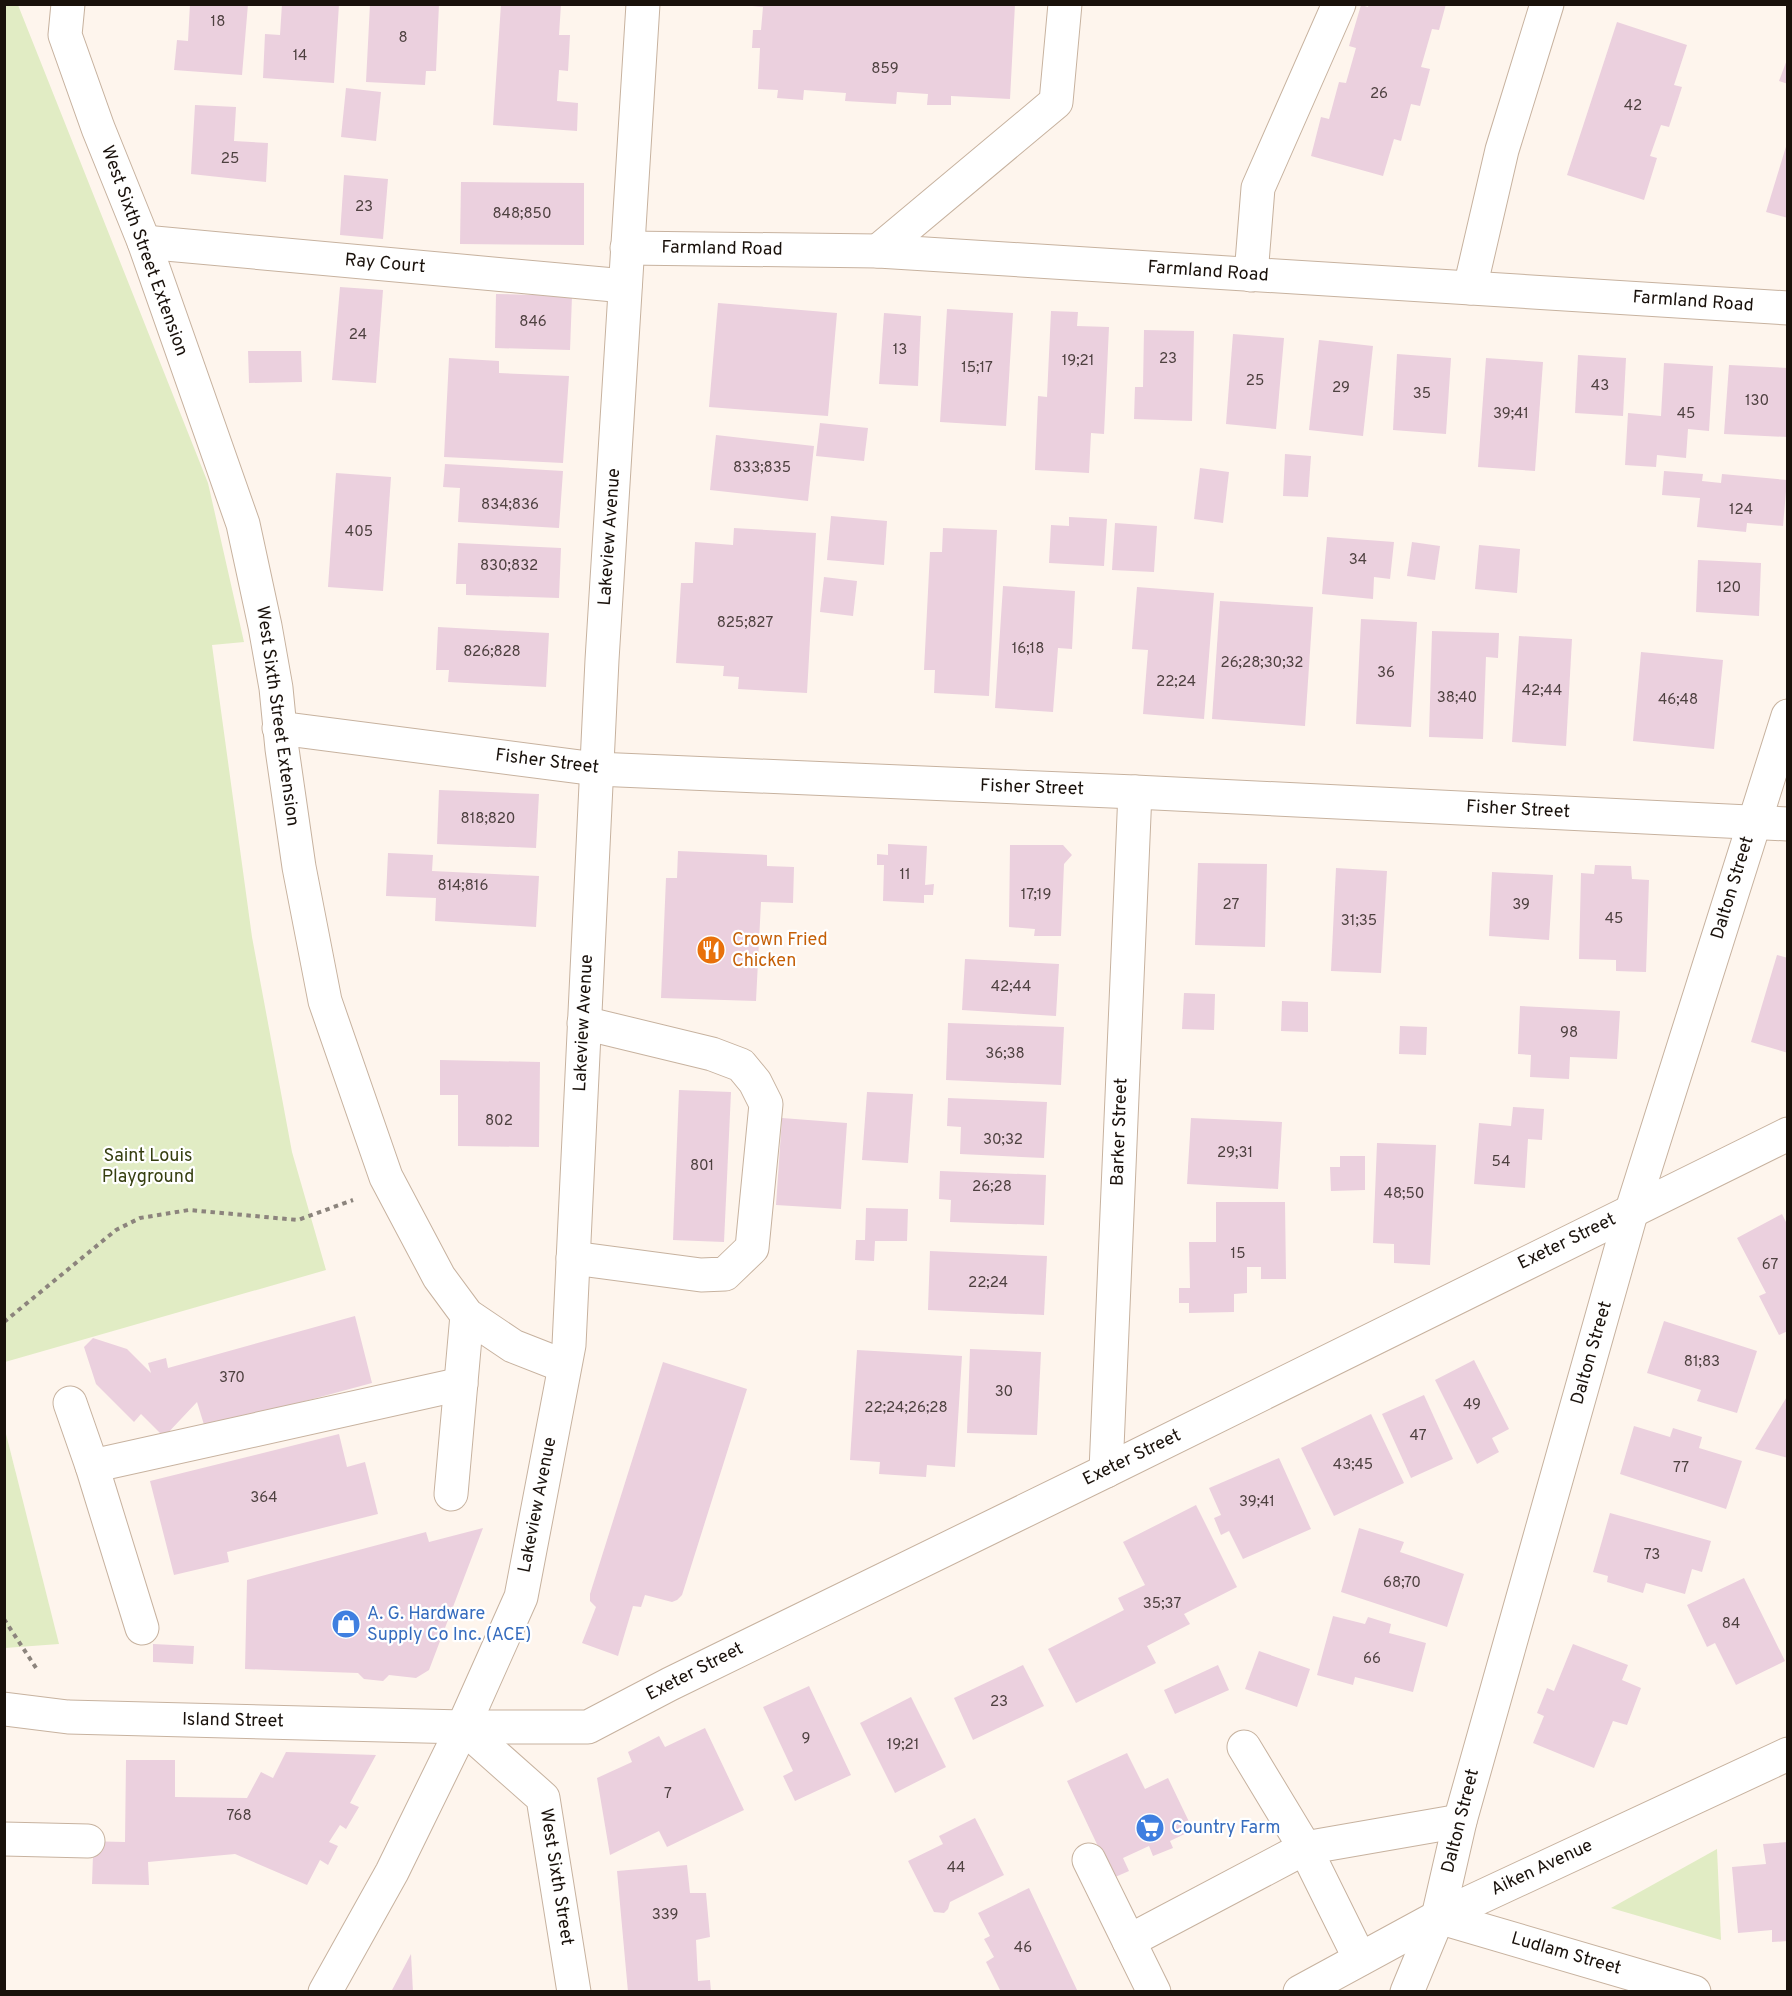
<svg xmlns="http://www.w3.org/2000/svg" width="1792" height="1996" viewBox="0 0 1792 1996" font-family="Overpass,sans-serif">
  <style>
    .green { fill: #e1ecc4 }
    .building { fill: #ebd0de }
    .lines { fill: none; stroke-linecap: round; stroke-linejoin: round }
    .minor-casing { stroke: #c7b29f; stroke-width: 35 }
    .major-casing { stroke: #c7b29f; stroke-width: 35 }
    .path { stroke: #8c847d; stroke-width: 4; stroke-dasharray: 4.5 4.5; stroke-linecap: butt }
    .minor { stroke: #fff; stroke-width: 33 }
    .major { stroke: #fff; stroke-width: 33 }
    .labels { text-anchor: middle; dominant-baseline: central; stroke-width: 4.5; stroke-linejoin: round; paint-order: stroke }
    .number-label { font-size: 15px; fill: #4e4140 }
    .street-label { font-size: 18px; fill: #19110b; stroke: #fff }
    .food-label { font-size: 18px; fill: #c56008; stroke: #fff; text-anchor: start }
    .park-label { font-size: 18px; fill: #363f10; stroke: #fff }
    .shop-label { font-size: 18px; fill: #366cbe; stroke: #fff; text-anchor: start }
  </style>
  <rect width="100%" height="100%" fill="#fef5ed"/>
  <g class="green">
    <polygon points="18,5 208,483 244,642 212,645 252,937 292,1152 326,1270 5,1362 4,5"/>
    <polygon points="4,1430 5,1430 59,1644 5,1648"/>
    <polygon points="1717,1849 1721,1940 1611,1908"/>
  </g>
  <g class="building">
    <polygon points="190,4 248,4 242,75 174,70 177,40 188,41"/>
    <polygon points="282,4 339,4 334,83 263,78 265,34 280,35"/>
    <polygon points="370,4 439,4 436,71 426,71 425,85 366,82"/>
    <polygon points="501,4 561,4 559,35 570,35 568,71 559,70 557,101 578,103 577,131 493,125"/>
    <polygon points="752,4 1015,4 1010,99 951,96 951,105 927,105 928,94 897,92 896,104 845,101 846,93 804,90 803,100 777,98 778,90 758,89 760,48 752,48 753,30 761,30 763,7 752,6"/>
    <polygon points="1369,4 1446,4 1439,30 1432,29 1421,67 1430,69 1420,106 1411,104 1401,141 1394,139 1383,176 1311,156 1321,117 1329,119 1339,82 1346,83 1356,48 1349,46 1361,5 1368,7"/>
    <polygon points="1617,22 1687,45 1674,85 1682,87 1669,127 1661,125 1650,156 1657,158 1644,200 1567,175"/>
    <polygon points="1788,57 1788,84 1779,81"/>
    <polygon points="346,88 381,92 376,141 341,137"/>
    <polygon points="195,105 236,107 234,141 268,143 266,182 191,174"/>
    <polygon points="1788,140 1788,218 1766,212"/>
    <polygon points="344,175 388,179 383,239 340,235"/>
    <polygon points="461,182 584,183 584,245 460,244"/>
    <polygon points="340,287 383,290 376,383 332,380"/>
    <polygon points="496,294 572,296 570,350 495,348"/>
    <polygon points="718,303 837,313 828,416 709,407"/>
    <polygon points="947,309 1013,313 1006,426 940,422"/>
    <polygon points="1051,311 1078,312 1077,326 1109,327 1104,434 1091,433 1089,473 1035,470 1038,396 1047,397"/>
    <polygon points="884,313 921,316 918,386 879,384"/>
    <polygon points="1144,330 1194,331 1192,421 1134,419 1135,387 1143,387"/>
    <polygon points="1233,334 1284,338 1276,429 1226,424"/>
    <polygon points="1319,340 1373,346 1363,436 1309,430"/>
    <polygon points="248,351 301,351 302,382 249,383"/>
    <polygon points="1397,354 1451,358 1446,434 1393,430"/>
    <polygon points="1578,355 1626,358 1623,416 1575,413"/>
    <polygon points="449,358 499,361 499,373 569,376 563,463 444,457"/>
    <polygon points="1486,358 1543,362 1535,471 1478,467"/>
    <polygon points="1664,363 1713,366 1709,431 1688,429 1686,458 1657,455 1656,467 1625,465 1628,413 1661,416"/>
    <polygon points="1729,365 1788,368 1788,437 1724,434"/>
    <polygon points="820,423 868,428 864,461 816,456"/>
    <polygon points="716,435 814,446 808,501 710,490"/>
    <polygon points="1285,454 1311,456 1308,497 1283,496"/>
    <polygon points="445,464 563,471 559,528 458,522 460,488 443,487"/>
    <polygon points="1200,468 1229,472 1223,523 1194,519"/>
    <polygon points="1664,471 1703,474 1702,481 1721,483 1722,474 1787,480 1783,526 1747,523 1746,532 1697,527 1700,498 1662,495"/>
    <polygon points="336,473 391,477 383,591 328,587"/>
    <polygon points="831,516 887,521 884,565 827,560"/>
    <polygon points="1069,517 1107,519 1104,566 1049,563 1051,525 1069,526"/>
    <polygon points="1115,523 1157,526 1154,572 1112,570"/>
    <polygon points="734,528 816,533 807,693 738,689 739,677 723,676 724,666 676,663 681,583 693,583 695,542 733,545"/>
    <polygon points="943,528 997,530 989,696 934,693 935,670 924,670 930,552 942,552"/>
    <polygon points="1327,537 1394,542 1390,579 1374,577 1373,599 1322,594"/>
    <polygon points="1412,542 1440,546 1435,580 1407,576"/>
    <polygon points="458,543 561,548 559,598 466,595 466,584 456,584"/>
    <polygon points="1479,545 1520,549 1517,593 1475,589"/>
    <polygon points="1698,560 1761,563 1759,616 1696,612"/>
    <polygon points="824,577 857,581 853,616 820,612"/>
    <polygon points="1003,586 1075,591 1072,649 1058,648 1053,712 995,708"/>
    <polygon points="1137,587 1214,593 1204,719 1143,714 1148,650 1132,649"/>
    <polygon points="1220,601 1313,607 1305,726 1212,719"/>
    <polygon points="1361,619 1417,622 1411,727 1356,724"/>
    <polygon points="438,627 549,633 546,687 448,682 449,670 436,670"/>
    <polygon points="1432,631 1499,633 1498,658 1486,657 1483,739 1429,737"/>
    <polygon points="1519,636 1572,639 1566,746 1512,742"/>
    <polygon points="1641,652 1723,660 1714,749 1633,741"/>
    <polygon points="439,790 539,794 536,848 437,844"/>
    <polygon points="888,844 927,846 925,885 934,884 933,895 924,895 924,903 883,901 884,865 877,865 877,854 888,855"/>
    <polygon points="1010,845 1063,845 1072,855 1064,864 1061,936 1034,936 1035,929 1009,927"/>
    <polygon points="678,851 767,855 767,866 794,867 793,903 761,902 756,1001 661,998 666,878 677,878"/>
    <polygon points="388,853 433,855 432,871 539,876 536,927 435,921 436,898 386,896"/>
    <polygon points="1198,863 1267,864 1265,947 1195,945"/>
    <polygon points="1595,865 1631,866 1632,879 1649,880 1646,972 1616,971 1616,960 1579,959 1581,873 1594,874"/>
    <polygon points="1336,868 1387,871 1381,973 1331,971"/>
    <polygon points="1492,872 1553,875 1549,940 1489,936"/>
    <polygon points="1777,955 1788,958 1788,1053 1751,1042"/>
    <polygon points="965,959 1059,964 1056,1016 962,1010"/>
    <polygon points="1184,993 1215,994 1214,1030 1182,1029"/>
    <polygon points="1282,1001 1308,1002 1308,1032 1281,1031"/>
    <polygon points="1520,1006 1620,1011 1617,1059 1570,1057 1569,1079 1530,1077 1531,1055 1518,1054"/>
    <polygon points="948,1023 1064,1027 1061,1085 946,1080"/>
    <polygon points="1400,1026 1427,1027 1426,1055 1399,1054"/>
    <polygon points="440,1060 540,1062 539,1147 458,1146 458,1095 440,1095"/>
    <polygon points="679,1090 731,1092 724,1242 673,1240"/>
    <polygon points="867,1092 913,1094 908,1163 862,1160"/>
    <polygon points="948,1098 1047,1102 1044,1158 960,1154 961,1127 947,1126"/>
    <polygon points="1513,1107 1544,1109 1542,1140 1528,1139 1525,1188 1474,1184 1479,1123 1511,1126"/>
    <polygon points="782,1118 847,1123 841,1209 776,1205"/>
    <polygon points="1191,1118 1282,1122 1278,1189 1187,1184"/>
    <polygon points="1377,1143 1436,1145 1430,1265 1394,1263 1394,1244 1373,1243"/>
    <polygon points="1340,1156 1365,1156 1365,1190 1331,1191 1330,1167 1340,1167"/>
    <polygon points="940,1171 1046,1175 1044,1225 950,1222 951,1200 939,1199"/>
    <polygon points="1216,1202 1285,1202 1286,1279 1261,1279 1261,1267 1247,1267 1247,1293 1234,1294 1234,1312 1189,1313 1189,1303 1179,1303 1179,1288 1190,1288 1189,1242 1216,1242"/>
    <polygon points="866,1208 908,1209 907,1241 875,1241 874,1261 855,1260 856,1240 865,1240"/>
    <polygon points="1782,1214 1788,1226 1788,1331 1779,1335 1759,1296 1766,1293 1737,1238"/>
    <polygon points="930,1251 1047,1256 1044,1315 928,1310"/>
    <polygon points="355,1316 372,1383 205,1428 197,1402 164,1437 141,1414 134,1422 96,1384 84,1347 93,1338 127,1349 151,1373 148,1363 166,1358 168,1368"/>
    <polygon points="1664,1321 1757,1351 1737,1413 1697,1401 1701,1390 1647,1373"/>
    <polygon points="970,1349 1041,1352 1037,1435 967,1433"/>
    <polygon points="857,1350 962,1356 955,1467 927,1465 926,1477 879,1474 880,1462 850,1460"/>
    <polygon points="1474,1360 1509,1429 1492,1438 1499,1452 1477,1464 1435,1380"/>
    <polygon points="663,1362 747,1389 682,1595 677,1600 672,1602 645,1595 641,1607 633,1606 618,1656 582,1643 596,1607 590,1601 590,1594"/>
    <polygon points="1424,1395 1453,1459 1411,1478 1382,1414"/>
    <polygon points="1788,1395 1788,1458 1755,1449"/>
    <polygon points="1371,1414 1404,1483 1334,1516 1301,1448"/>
    <polygon points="1634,1426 1670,1437 1673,1428 1702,1437 1699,1448 1742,1461 1726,1509 1620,1474"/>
    <polygon points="339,1434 347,1467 365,1462 378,1514 227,1552 229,1562 174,1575 150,1481"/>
    <polygon points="1279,1458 1311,1529 1243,1559 1229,1531 1221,1535 1214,1518 1221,1515 1209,1488"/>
    <polygon points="1196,1505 1237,1587 1184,1614 1190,1624 1147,1646 1156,1663 1076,1703 1048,1649 1124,1610 1118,1598 1145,1585 1123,1542"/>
    <polygon points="1610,1513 1711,1541 1702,1572 1692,1569 1685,1594 1646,1583 1643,1593 1607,1582 1608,1576 1593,1572"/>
    <polygon points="483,1528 429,1670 416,1678 389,1675 383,1681 364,1679 358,1673 245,1669 247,1580 426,1532 429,1542"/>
    <polygon points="1359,1528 1404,1542 1400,1552 1464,1574 1447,1627 1341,1592"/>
    <polygon points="1744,1578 1785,1661 1736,1685 1715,1643 1707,1647 1687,1605"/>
    <polygon points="1333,1616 1365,1624 1368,1617 1391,1624 1389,1633 1426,1643 1413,1692 1355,1677 1353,1685 1317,1675"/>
    <polygon points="153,1644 194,1646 193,1664 153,1662"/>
    <polygon points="1573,1644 1628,1665 1622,1680 1641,1688 1627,1725 1613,1721 1594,1768 1533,1743 1544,1716 1537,1713 1547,1688 1554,1691"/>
    <polygon points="1259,1651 1310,1669 1297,1707 1245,1689"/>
    <polygon points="1023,1665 1044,1706 973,1740 954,1698"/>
    <polygon points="1218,1665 1229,1690 1175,1714 1164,1690"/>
    <polygon points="809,1686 851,1775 795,1801 783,1776 793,1771 763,1707"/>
    <polygon points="911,1697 946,1767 895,1793 860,1723"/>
    <polygon points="705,1728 744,1810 667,1847 659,1831 610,1855 597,1778 632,1762 628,1752 659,1736 665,1747"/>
    <polygon points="286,1752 376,1755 350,1803 359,1807 346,1829 340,1825 329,1842 338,1846 328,1865 320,1860 307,1885 235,1854 148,1862 149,1885 92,1884 93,1855 82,1841 125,1842 126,1760 175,1760 175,1797 247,1798 261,1772 273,1778"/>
    <polygon points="1127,1753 1145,1789 1168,1778 1193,1830 1170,1841 1173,1848 1153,1856 1149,1846 1123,1858 1129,1871 1113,1878 1067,1781"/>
    <polygon points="975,1818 1004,1875 950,1902 948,1909 944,1913 934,1912 908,1861 943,1844 939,1836"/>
    <polygon points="1788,1842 1788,1941 1772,1942 1772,1930 1738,1933 1732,1867 1766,1864 1763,1844"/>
    <polygon points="687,1865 690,1893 706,1893 710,1937 696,1940 698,1981 710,1980 711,1992 628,1992 617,1871"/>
    <polygon points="1029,1888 1078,1992 1001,1992 986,1962 994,1957 984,1939 990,1936 978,1913"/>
    <polygon points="411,1954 413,1992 391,1992"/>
  </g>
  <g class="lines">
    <g class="minor-casing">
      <g id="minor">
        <polyline points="68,4 65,35 98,128 144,242 243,524 265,626 276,688 282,749 299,867 325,1001 386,1177 439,1277 467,1315 513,1346 564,1366"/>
        <polyline points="144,242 625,286"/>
        <polyline points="627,248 878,251 1788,308"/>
        <polyline points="878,251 1056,102 1065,4"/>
        <polyline points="1251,275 1258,188 1339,4"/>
        <polyline points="1470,288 1502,150 1547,4"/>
        <polyline points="279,728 596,769 1135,792 1788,824"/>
        <polyline points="573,1258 701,1275 725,1274 752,1248 766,1104 755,1082 741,1065 712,1054 584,1023"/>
        <polyline points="70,1403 92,1466"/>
        <polyline points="1106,1471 1135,792"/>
        <polyline points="451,1494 467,1315"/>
        <polyline points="142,1628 92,1466 461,1384"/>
        <polyline points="4,1709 68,1717 463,1727 588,1727 670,1684 1106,1471 1788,1134"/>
        <polyline points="1244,1747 1305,1848 1360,1959"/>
        <polyline points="4,1839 88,1841"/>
        <polyline points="1089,1860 1154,1992"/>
        <polyline points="1438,1917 1694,1992"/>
        <polyline points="1129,1941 1305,1848 1460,1821"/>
        <polyline points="1300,1992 1438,1917 1788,1754"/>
        <polyline points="1407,1992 1438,1917 1460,1821 1632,1210 1788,716"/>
      </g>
    </g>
    <g class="major-casing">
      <g id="major">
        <polyline points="463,1727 543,1798 574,1992"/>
        <polyline points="325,1992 392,1872 463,1727 521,1597 569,1345 602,660 643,4"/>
      </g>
    </g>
    <g class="path">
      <polyline points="4,1322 116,1230 140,1218 189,1210 298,1220 353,1200"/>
      <polyline points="4,1619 38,1671"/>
    </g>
    <use href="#minor" class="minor"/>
    <use href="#major" class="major"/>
  </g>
  <defs>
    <g id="restaurant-disc" transform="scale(1.5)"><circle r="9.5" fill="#e8710a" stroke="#fff"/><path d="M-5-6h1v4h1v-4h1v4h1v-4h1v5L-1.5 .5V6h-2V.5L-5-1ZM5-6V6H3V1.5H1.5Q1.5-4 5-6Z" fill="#fff"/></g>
    <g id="shop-disc" transform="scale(1.5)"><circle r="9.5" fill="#3f7fe0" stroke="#fff"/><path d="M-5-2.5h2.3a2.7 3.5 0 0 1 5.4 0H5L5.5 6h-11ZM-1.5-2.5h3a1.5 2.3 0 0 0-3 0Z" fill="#fff"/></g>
    <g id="supermarket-disc" transform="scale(1.5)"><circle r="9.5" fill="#3f7fe0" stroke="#fff"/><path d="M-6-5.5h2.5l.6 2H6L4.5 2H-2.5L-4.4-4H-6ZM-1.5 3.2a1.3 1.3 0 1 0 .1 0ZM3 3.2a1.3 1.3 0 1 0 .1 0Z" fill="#fff"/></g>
  </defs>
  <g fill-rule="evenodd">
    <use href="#restaurant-disc" x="711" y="950"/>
    <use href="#shop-disc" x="346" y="1624"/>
    <use href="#supermarket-disc" x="1150" y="1828"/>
  </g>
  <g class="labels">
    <g class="number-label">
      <text x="218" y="22">18</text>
      <text x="403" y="38">8</text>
      <text x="300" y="56">14</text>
      <text x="885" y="69">859</text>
      <text x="1379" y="94">26</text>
      <text x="1633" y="106">42</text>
      <text x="230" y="159">25</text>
      <text x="364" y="207">23</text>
      <text x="522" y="214">848;850</text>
      <text x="533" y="322">846</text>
      <text x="358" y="335">24</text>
      <text x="900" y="350">13</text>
      <text x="1168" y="359">23</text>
      <text x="1078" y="361">19;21</text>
      <text x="977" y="368">15;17</text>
      <text x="1255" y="381">25</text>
      <text x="1600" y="386">43</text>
      <text x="1341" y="388">29</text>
      <text x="1422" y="394">35</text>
      <text x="1757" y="401">130</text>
      <text x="1511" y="414">39;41</text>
      <text x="1686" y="414">45</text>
      <text x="762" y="468">833;835</text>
      <text x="510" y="505">834;836</text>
      <text x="1741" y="510">124</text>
      <text x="359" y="532">405</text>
      <text x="1358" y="560">34</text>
      <text x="509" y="566">830;832</text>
      <text x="1729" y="588">120</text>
      <text x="745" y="623">825;827</text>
      <text x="1028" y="649">16;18</text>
      <text x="492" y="652">826;828</text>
      <text x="1262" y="663">26;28;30;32</text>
      <text x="1386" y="673">36</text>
      <text x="1176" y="682">22;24</text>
      <text x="1542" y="691">42;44</text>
      <text x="1457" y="698">38;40</text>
      <text x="1678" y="700">46;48</text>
      <text x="488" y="819">818;820</text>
      <text x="905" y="875">11</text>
      <text x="463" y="886">814;816</text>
      <text x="1036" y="895">17;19</text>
      <text x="1231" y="905">27</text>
      <text x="1521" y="905">39</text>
      <text x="1614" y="919">45</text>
      <text x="1359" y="921">31;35</text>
      <text x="1011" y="987">42;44</text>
      <text x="1569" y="1033">98</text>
      <text x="1005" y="1054">36;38</text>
      <text x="499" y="1121">802</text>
      <text x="1003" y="1140">30;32</text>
      <text x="1235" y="1153">29;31</text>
      <text x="1501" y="1162">54</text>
      <text x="702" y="1166">801</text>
      <text x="992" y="1187">26;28</text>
      <text x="1404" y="1194">48;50</text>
      <text x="1238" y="1254">15</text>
      <text x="1770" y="1265">67</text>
      <text x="988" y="1283">22;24</text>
      <text x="1702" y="1362">81;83</text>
      <text x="232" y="1378">370</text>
      <text x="1004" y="1392">30</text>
      <text x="1472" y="1405">49</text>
      <text x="906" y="1408">22;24;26;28</text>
      <text x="1418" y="1436">47</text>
      <text x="1353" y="1465">43;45</text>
      <text x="1681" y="1468">77</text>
      <text x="264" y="1498">364</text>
      <text x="1257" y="1502">39;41</text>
      <text x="1652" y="1555">73</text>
      <text x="1402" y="1583">68;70</text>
      <text x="1162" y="1604">35;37</text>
      <text x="1731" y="1624">84</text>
      <text x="1372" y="1659">66</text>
      <text x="999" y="1702">23</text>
      <text x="806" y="1739">9</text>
      <text x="903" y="1745">19;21</text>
      <text x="668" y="1794">7</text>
      <text x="239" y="1816">768</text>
      <text x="956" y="1868">44</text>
      <text x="665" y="1915">339</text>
      <text x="1023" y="1948">46</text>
    </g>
    <g class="street-label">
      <text transform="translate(722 249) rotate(1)">Farmland Road</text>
      <text transform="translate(144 251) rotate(70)">West Sixth Street Extension</text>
      <text transform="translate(385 264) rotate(5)">Ray Court</text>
      <text transform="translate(1208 272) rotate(4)">Farmland Road</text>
      <text transform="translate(1693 302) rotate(4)">Farmland Road</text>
      <text transform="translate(610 537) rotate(-86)">Lakeview Avenue</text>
      <text transform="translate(277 716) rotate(82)">West Sixth Street Extension</text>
      <text transform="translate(547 762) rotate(7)">Fisher Street</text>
      <text transform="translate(1032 788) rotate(2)">Fisher Street</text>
      <text transform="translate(1518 810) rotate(3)">Fisher Street</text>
      <text transform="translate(1733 888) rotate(-73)">Dalton Street</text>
      <text transform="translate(584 1023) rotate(-87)">Lakeview Avenue</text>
      <text transform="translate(1120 1132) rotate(-88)">Barker Street</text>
      <text transform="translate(1567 1242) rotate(-26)">Exeter Street</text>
      <text transform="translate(1592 1353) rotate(-74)">Dalton Street</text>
      <text transform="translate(1132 1458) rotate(-26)">Exeter Street</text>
      <text transform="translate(538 1505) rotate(-79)">Lakeview Avenue</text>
      <text transform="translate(695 1672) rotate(-27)">Exeter Street</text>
      <text transform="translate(233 1721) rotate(1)">Island Street</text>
      <text transform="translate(1461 1821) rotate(-76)">Dalton Street</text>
      <text transform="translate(1542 1868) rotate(-25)">Aiken Avenue</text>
      <text transform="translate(556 1877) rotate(81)">West Sixth Street</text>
      <text transform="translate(1566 1954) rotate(16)">Ludlam Street</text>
    </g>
    <g class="food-label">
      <text x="732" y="940">Crown Fried<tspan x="732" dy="21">Chicken</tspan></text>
    </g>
    <g class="park-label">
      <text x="148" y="1156">Saint Louis<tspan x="148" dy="21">Playground</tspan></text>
    </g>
    <g class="shop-label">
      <text x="367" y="1614">A. G. Hardware<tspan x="367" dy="21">Supply Co Inc. (ACE)</tspan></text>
      <text x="1171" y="1828">Country Farm</text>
    </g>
  </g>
  <rect width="1792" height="1996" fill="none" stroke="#19110b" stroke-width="12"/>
</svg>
